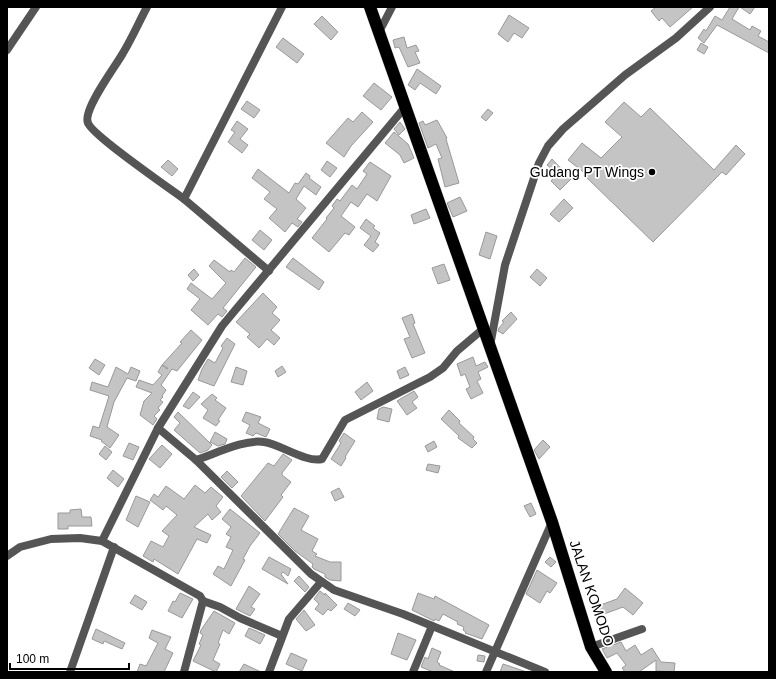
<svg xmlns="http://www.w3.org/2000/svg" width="776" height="679" viewBox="0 0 776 679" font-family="Helvetica,sans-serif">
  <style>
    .building { fill: #c4c4c4; stroke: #999 }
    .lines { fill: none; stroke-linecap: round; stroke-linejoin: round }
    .highway-casing { stroke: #dbdbdb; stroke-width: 13 }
    .minor { stroke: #555; stroke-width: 8 }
    .highway { stroke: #000; stroke-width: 12 }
    .poi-dot { fill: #000; stroke: #fff; stroke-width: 1.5 }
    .labels { text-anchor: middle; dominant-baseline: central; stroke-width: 3.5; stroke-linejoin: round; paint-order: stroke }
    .poi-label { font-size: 14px; fill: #000; stroke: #fff; text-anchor: end }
    .street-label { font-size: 14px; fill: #000; stroke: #fff }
  </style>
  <rect width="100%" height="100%" fill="#fff"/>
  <g class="building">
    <polygon points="656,7 693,7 670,27 662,18 659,21 651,11"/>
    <polygon points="730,7 739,7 732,19 750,30 752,26 761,31 758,36 769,42 769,53 717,25 704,43 698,38 704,29 706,31 715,16 722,20"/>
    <polygon points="740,7 755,7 750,14"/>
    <polygon points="509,15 529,28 522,38 514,33 508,42 498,34"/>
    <polygon points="322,16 338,32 331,40 314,24"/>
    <polygon points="404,37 407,48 416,45 419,51 415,52 420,63 408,67 399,47 395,48 393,40"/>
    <polygon points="283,38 304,54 297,63 276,47"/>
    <polygon points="701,43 708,47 704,54 697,50"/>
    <polygon points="417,69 441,86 436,94 420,83 415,90 408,85"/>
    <polygon points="374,83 392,97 381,110 363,96"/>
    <polygon points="247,101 260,110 254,118 241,109"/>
    <polygon points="624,102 641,117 650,108 714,170 736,145 745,154 726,175 722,172 653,242 585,176 586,174 568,160 582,143 601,158 622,137 605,122"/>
    <polygon points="488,109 493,113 486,121 481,117"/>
    <polygon points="362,112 373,122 351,146 344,157 326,143 348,118 353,122"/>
    <polygon points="437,120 447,138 446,139 459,183 445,187 438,159 442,158 436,144 428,148 419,123 423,121 425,125"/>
    <polygon points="237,121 248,129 240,139 248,145 242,153 228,142 235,132 231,130"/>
    <polygon points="400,122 405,129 399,135 394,129"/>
    <polygon points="394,132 408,144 414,158 404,163 400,155 385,143"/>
    <polygon points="552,159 571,179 560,190 551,181 557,174 547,165"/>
    <polygon points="168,160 178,169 172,176 161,167"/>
    <polygon points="327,161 337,168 330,177 321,170"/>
    <polygon points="370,162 391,176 377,201 367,194 358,207 351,202 341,216 355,227 349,235 345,233 329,252 312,238 327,219 326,218 334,208 332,206 337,199 340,201 352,185 357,189 367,174 363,171"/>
    <polygon points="258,169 289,193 295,183 298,184 306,173 310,176 309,178 321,187 316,195 304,186 296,199 306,208 297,219 302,222 298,227 292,223 285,232 269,218 277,209 264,199 270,192 252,178"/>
    <polygon points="460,197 467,211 453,217 447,203"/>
    <polygon points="564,199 573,208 559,222 550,214"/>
    <polygon points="426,209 430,218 414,224 411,215"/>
    <polygon points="366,219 375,226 373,228 380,233 375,242 379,245 373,252 364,245 371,236 360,228"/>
    <polygon points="260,230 272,240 264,250 252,240"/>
    <polygon points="486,232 497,236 490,259 479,255"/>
    <polygon points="245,258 256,267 223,308 227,311 222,317 218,314 208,325 191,310 200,299 187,289 191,283 212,299 226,283 209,266 214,260 230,272 231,270 234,272"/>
    <polygon points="293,258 324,282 319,290 286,267"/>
    <polygon points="444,264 450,280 438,284 432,268"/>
    <polygon points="194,269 199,275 193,281 188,275"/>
    <polygon points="537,269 547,278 540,286 530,277"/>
    <polygon points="263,293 277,307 272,313 280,320 271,330 280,338 274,345 267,339 259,348 247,337 250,334 236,322"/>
    <polygon points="511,312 517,319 503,334 498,331 499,328 504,322 502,321"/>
    <polygon points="412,314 415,323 413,324 425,353 412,358 404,339 410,337 402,318"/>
    <polygon points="191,330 202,340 177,371 172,369 161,385 166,390 162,396 163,397 160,400 163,402 158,408 160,410 154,416 157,419 153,425 140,415 144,401 152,393 136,387 139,380 153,385 162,375 158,372 162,365 167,369 168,368 162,365 182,343 180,342"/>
    <polygon points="227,338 235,344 214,386 198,380 202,369 208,359 215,363 223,348 221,346"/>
    <polygon points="473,357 476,366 485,362 488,367 478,372 481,379 477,381 483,393 471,399 466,389 470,387 465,374 461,376 457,364"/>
    <polygon points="95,359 105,365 99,375 89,368"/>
    <polygon points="282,366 286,372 278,377 275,371"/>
    <polygon points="116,367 128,374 131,367 140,371 136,381 127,378 114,402 107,427 119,435 110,448 101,441 102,440 90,436 93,426 99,428 109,396 90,390 92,382 108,387"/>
    <polygon points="236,367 247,371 243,385 231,382"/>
    <polygon points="405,367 409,375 400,379 397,371"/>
    <polygon points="367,382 373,391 361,400 355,392"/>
    <polygon points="414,391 418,397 412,402 417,408 407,415 397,401"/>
    <polygon points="193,392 200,397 189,409 183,406"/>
    <polygon points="212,394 217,398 215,400 226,408 218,420 220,421 216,426 203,418 208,410 201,404"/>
    <polygon points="383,407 392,409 389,422 377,419 379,409"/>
    <polygon points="449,410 460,421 459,423 474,437 473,439 477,443 472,448 458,438 459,436 441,419"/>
    <polygon points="178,412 212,445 208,450 200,453 174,430 180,423 174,417"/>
    <polygon points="246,412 261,417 258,423 270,429 266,437 256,433 253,436 246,433 250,425 242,421"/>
    <polygon points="215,432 227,439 225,444 218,446 210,442"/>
    <polygon points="344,433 355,441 345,457 346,458 341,466 331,459 341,443 339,441"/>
    <polygon points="543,440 550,447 539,459 534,450"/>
    <polygon points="434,441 437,447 428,452 425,446"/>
    <polygon points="129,443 139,447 133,460 123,456"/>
    <polygon points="162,445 172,454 160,468 149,459"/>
    <polygon points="105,446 112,452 106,460 99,454"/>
    <polygon points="283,454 292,460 282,473 282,475 291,482 281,495 283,497 265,521 241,496 268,463 274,466"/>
    <polygon points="428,464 440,466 438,473 426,470"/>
    <polygon points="113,470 124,479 118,487 107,478"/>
    <polygon points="227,471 238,482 232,488 221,477"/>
    <polygon points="195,485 205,493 211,487 223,497 216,506 221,512 212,520 208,514 194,527 211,535 207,543 197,539 178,574 154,559 153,562 143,556 151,541 163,547 169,536 162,531 177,515 166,506 163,510 150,500 154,494 158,497 166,486 184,499"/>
    <polygon points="339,488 344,497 335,501 331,492"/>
    <polygon points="136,496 150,502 138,527 126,520"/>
    <polygon points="531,503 536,514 530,517 524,506"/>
    <polygon points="294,508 309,516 301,530 318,539 312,551 317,554 315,556 330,562 341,562 341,581 330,580 325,577 325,574 314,569 312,567 313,564 295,551 278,534"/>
    <polygon points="81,509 82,517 91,517 92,526 68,526 68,529 58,529 58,513 70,513 70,510"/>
    <polygon points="230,509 260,533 250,546 243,559 245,560 231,586 213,574 218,566 224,569 233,550 226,547 231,537 226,534 231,527 222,519"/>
    <polygon points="269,557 291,569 288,576 283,572 281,574 288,584 262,569"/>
    <polygon points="550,557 556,562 551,567 545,562"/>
    <polygon points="537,570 557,583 550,593 547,591 540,603 526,594"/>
    <polygon points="299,576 309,587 305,592 294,581"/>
    <polygon points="249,586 260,594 251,607 255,609 250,616 236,609"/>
    <polygon points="625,588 643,603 633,615 623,607 596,617 592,608 617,599"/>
    <polygon points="320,591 325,595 325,593 337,605 331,611 328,609 323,615 315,609 319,604 314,599"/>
    <polygon points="180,593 193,599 182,618 168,611 173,601 175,602"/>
    <polygon points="418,593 434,599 435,596 489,625 482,639 465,633 466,632 463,630 464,627 457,624 458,622 443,614 439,621 435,619 434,621 412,610"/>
    <polygon points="135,595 147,602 142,610 130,603"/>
    <polygon points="348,603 360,610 355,616 344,609"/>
    <polygon points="304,610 315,625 306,631 296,619"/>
    <polygon points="214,611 235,623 229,634 223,630 218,643 220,644 213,660 220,664 216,672 193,661 201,645 199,644 203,635 200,633 201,630"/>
    <polygon points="249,628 265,635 260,644 245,636"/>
    <polygon points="96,629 125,643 122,649 104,641 103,644 92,639"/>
    <polygon points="152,630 171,637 165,649 173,653 164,672 137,672 140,664 146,666 158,643 149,638"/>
    <polygon points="398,633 416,640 407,660 391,654"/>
    <polygon points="621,642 626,651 635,645 641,655 652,648 661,662 675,663 674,672 656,671 656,660 639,672 625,672 622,668 626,665 617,653 607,658 602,649"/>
    <polygon points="432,648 441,652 437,662 440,664 439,665 455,672 433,672 421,667 425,657 428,659"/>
    <polygon points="291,653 307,660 302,671 286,664"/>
    <polygon points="478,655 485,656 484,662 477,661"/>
    <polygon points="244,664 261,672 239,672"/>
    <polygon points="503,664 524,671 524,672 500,672"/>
  </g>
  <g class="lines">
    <g class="highway-casing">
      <polyline id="highway" points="370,7 552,522 591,647 606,672"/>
    </g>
    <g class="minor">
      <path d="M147,7C139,22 132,38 123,53C116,66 82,110 88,123C92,135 169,188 184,199"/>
      <polyline points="379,32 392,7"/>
      <polyline points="7,50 36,7"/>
      <polyline points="269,271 184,199 282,7"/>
      <polyline points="490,346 505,265 539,163 548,146 563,129 625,75 676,38 710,7"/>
      <polyline points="158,428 196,460 311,574 334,590 403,614 545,672"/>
      <path d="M196,460C215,454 244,439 264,442C280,444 306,463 322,459L345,420L430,377L443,368L457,351L483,329"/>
      <polyline points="102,541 158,428 222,326 406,106"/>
      <polyline points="7,556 20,547 51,539 80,538 102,541 200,596 203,601 184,672"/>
      <polyline points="203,601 220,607 240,618 282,636"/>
      <polyline points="591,647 642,629"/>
      <polyline points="70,672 114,547"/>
      <polyline points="269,672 289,619 321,582"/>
      <polyline points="413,672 432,626"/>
      <polyline points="486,672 552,522"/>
    </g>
    <use href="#highway" class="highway"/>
  </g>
  <circle class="poi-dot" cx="652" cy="172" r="4"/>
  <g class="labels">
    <g class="poi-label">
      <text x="644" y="172">Gudang PT Wings</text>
    </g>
    <g class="street-label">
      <text transform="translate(592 593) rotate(71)">JALAN KOMODO</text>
    </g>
  </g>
  <rect width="776" height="679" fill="none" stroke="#000000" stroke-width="16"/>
  <path d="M10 663v6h119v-6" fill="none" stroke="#000000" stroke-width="2"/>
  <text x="16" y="663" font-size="12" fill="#000000" stroke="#ffffff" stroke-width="3" paint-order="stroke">100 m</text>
</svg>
